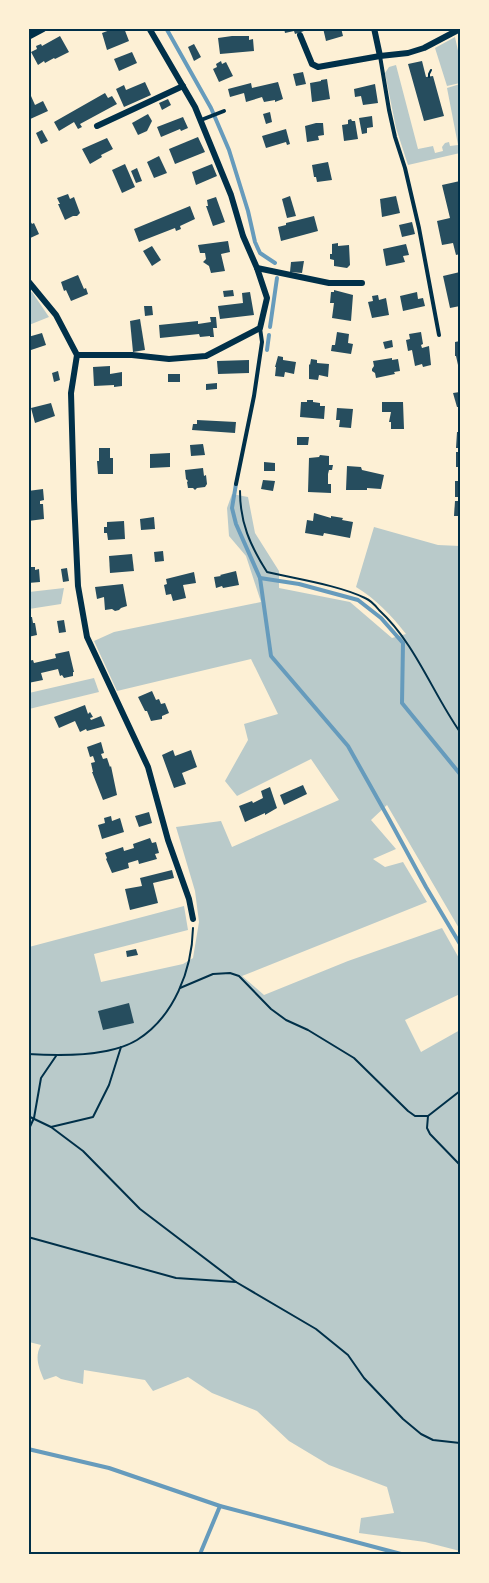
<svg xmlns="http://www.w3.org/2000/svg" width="489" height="1583" viewBox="0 0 489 1583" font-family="Poppins,sans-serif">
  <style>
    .green { fill: #b9caca }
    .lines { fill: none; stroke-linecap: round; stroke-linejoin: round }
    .stream { stroke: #669bbc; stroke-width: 4 }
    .building { fill: #264d5e }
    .path { stroke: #003049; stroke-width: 2 }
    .service { stroke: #003049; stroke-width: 4 }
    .minor { stroke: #003049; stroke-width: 6 }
    .tertiary { stroke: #003049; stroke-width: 8 }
    .neatline { fill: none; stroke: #003049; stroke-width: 2 }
  </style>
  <rect width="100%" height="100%" fill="#fdf0d5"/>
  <g class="green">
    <polygon points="455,37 460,60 460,75 458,76 460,83 447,86 435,48"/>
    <polygon points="396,65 418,149 433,146 435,153 443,151 442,147 445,143 449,142 450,146 458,145 447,88 460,84 460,153 408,165 396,128 385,73 389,67"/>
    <polygon points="32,292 49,317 29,325 29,293"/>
    <path d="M232,494L248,497L255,533L279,571V588L350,602L392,638L406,634C391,615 376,599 356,587L374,527L438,545L460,546V930L387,805L371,820L396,849L373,859L385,867L403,862L427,902L242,976L264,995L348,961L442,928L460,960V994L405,1020L421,1052L460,1030V1551L425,1542L359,1533L361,1518L394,1513L387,1487L329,1465L289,1441L257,1411L212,1393L188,1377L153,1391L145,1380L84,1370L83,1384L61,1379L56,1376L44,1380C39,1368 34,1357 41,1345L29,1342V947L184,906L188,930L94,954L101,982L183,964L193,958L199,922L195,891L176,827L221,821L232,847L339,800L311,759L237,796L225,781L248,740L244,724L278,714L251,659L117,691L94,641L114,632L261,602L246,556L229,536L227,508Z"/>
    <polygon points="64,588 61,604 29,609 29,592"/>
    <polygon points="94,678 99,692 29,709 29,693"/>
  </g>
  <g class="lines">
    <g class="stream">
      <polyline points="166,28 211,108 229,150 248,211 255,242 260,253 275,263"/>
      <polyline points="270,327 277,278"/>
      <polyline points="267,350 269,335"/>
      <polyline points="236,484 232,508 236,524 260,578 271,656 348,746 389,819 426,887 460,944"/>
      <polyline points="260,578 299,584 358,600 381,618 403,643 402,703 460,774"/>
      <polyline points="28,1449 109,1468 220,1506 401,1554"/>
      <polyline points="200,1554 220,1506"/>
    </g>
  </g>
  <g class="building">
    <polygon points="109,28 124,28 129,41 107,50 102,33 110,30"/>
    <polygon points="284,28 304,28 304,31 295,34 294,31 285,33"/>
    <polygon points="323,28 341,28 343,36 326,41"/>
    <polygon points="60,36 69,52 55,59 54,58 45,63 44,61 38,65 31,52 37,49 36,46 41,44 42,46"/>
    <polygon points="232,36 249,36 249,40 253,39 254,51 220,54 218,38"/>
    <polygon points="194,44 201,57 194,61 188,47"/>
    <polygon points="132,52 137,63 119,71 114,59"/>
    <polygon points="221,61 222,64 226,62 233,76 219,82 213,69 217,67 216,64"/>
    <polygon points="422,61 426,77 433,76 444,116 424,121 408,64"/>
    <polygon points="303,72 306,84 296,86 293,74"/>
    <polygon points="327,79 330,99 312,102 310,83 321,81 321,80"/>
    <polygon points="145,82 151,95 124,107 116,89 124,85 126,90"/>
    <polygon points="278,82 283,99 275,102 275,100 264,102 262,97 246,102 244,93 230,97 228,89 251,83 252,88"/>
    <polygon points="375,84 378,103 363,105 361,96 355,97 354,89"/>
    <polygon points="105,93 108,98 112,96 117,104 80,124 82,127 78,129 74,122 59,131 54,122"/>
    <polygon points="31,96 35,105 43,101 48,111 28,120 28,98"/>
    <polygon points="168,99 171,105 162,110 159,103"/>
    <polygon points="270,112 272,122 266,124 263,114"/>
    <polygon points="148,114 152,121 147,131 138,135 132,123"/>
    <polygon points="372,116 373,127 367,128 367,133 362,134 359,118"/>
    <polygon points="183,117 188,128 181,131 180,129 161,137 157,127"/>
    <polygon points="351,119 352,121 355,121 358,139 344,141 342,125 348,124 348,120"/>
    <polygon points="316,123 323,123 324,135 318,136 319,140 307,142 305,126"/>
    <polygon points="286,129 290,144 287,145 286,142 266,148 262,136"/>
    <polygon points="42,130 48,141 41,144 36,133"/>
    <polygon points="198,137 205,152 175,164 169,149"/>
    <polygon points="107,138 113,149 101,155 102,157 90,164 82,149"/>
    <polygon points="159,156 167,173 154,178 147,162"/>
    <polygon points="328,162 332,180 317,182 316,177 314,177 312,165"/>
    <polygon points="125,164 135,187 122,193 112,170"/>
    <polygon points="212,164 217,176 196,185 192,172"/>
    <polygon points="137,168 142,181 136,183 131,171"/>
    <polygon points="460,181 460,254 456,255 453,243 442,245 437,221 450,218 442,185"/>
    <polygon points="68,194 70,199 74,197 80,213 77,216 73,216 65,220 58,204 60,204 57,198"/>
    <polygon points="290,196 296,216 287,218 282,199"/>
    <polygon points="396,196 400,213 382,217 380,199"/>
    <polygon points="216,197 225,222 213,226 206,206 208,206 207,200"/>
    <polygon points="190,206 195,219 180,226 181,229 176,231 175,228 139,242 134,229"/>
    <polygon points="314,216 318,231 281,241 278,227 286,225 286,223"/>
    <polygon points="28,217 32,224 34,223 39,234 28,239"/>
    <polygon points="412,222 415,234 402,237 399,225"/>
    <polygon points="228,241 230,252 221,254 225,271 211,273 209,266 203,262 206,259 205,253 200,253 198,245"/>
    <polygon points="338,243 338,246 349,245 350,265 347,268 334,266 334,260 330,259 330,254 332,254 332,244"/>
    <polygon points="406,244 409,255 403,256 405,262 386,266 383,249"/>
    <polygon points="152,246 161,260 152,266 143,251"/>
    <polygon points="304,261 302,273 290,272 291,262"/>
    <polygon points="460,272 460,306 450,308 443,276"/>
    <polygon points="78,275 84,289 86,288 88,294 71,301 66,290 64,291 61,282"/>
    <polygon points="233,290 234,296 224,297 223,291"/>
    <polygon points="334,290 353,295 351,321 332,318 334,303 330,303 331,292 334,292"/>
    <polygon points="250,292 254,315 220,319 218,306 243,303 242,293"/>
    <polygon points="417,292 418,299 423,298 425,306 403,311 400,296"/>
    <polygon points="378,295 379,300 386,298 389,315 372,318 368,302 373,301 372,296"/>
    <polygon points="144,306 152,306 153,315 145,316"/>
    <polygon points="210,317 216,317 217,328 213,328 214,337 210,337 210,336 200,337 199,334 160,338 159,325 198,321 198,324 211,322"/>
    <polygon points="140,319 145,350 133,352 130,321"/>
    <polygon points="337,332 349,334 348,343 353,344 351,354 331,351 332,345 335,345"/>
    <polygon points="421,332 423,344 421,345 422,348 429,346 431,365 423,367 422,364 415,366 412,350 408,351 406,340 410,339 409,334"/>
    <polygon points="42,333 46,345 28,351 28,337"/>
    <polygon points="392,340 393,347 385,349 383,342"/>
    <polygon points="460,341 460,365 458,365 456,356 455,356 455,342"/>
    <polygon points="278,356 283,357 283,360 296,362 294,374 285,372 284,377 275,376 276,367 275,367"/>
    <polygon points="392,358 392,360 398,359 400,371 394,372 395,374 376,378 375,373 372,371 372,369 374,366 373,361"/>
    <polygon points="311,359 317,360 317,363 329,364 328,377 319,375 318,380 309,379 309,364 310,365"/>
    <polygon points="249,360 249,373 218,374 217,361"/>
    <polygon points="110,366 110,374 122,372 122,386 114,387 114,385 94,386 93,367"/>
    <polygon points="58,371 60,380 54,382 52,373"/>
    <rect x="168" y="374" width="12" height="8"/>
    <polygon points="217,383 217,389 206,390 206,384"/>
    <polygon points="460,392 460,407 457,407 453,393"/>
    <polygon points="307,400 313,400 313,402 320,403 320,406 325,406 324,419 300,417 301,402 307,402"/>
    <polygon points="382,402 403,402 404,429 391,429 391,422 389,422 391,412 382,412"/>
    <polygon points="51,403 55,416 35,423 31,408"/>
    <polygon points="337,408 353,409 351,428 339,427 340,420 336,420"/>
    <polygon points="197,420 236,422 235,433 192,430 193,424 197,424"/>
    <polygon points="457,432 460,432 460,448 456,448"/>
    <polygon points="297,437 309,437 308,445 297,445"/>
    <polygon points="203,444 205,455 191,456 190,445"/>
    <polygon points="99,448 110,448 110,458 113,458 113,474 98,474 97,461 99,461"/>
    <rect x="456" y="452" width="4" height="15"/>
    <polygon points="170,453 170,467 150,468 150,454"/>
    <polygon points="320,455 329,456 329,465 333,465 332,470 329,470 328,474 328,484 331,484 331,493 308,492 309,458 319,457"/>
    <polygon points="264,462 275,463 275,471 264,471"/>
    <polygon points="347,466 361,467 362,470 384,475 381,489 367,488 367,490 346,490"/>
    <polygon points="203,468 204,476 206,475 207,484 205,487 197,488 195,490 193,488 188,488 187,482 188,481 186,479 185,470"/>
    <polygon points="263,480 275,481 273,491 261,489"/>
    <rect x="455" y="481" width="5" height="16"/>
    <polygon points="43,489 44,500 40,501 40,504 43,504 44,519 28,521 28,491"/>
    <polygon points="455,501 460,501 460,516 454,516"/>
    <polygon points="314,513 331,518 331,516 343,518 342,520 353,522 350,538 324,533 323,536 305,533 307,520 313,521"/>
    <polygon points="154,517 155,529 141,530 140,519"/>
    <polygon points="124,521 125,539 108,540 107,533 104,533 104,527 107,527 107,522"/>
    <polygon points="163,551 164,561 155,562 154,552"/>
    <polygon points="132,554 134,571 110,573 109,556"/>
    <polygon points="28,567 35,567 35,570 39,569 40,582 28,583"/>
    <polygon points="67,568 69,581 63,582 61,569"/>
    <polygon points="236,571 239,585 223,588 222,586 216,588 214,577 221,576 220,575"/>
    <polygon points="194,572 196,583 183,585 186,598 173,601 171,594 166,595 164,585 167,584 166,579"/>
    <polygon points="123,584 127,606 121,608 119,610 115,611 112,609 105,610 104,597 97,599 95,587"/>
    <polygon points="28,617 32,617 33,623 35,623 37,635 28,637"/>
    <polygon points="64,620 66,632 59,633 57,621"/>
    <polygon points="69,651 74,672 73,672 73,676 64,678 62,675 60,676 58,669 41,673 43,680 28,683 28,661 33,660 34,663 56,658 55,654"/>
    <polygon points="152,691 156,700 159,699 161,704 165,703 169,713 162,716 162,719 151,721 147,711 145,711 138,697"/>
    <polygon points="85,705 88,714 90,712 93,717 90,718 91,720 101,716 105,726 87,731 86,729 80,732 75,721 59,728 54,717"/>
    <polygon points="101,742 104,753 101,754 103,759 107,758 110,767 111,766 117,795 103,800 92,772 93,772 91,763 95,762 93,756 90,757 87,747"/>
    <polygon points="173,750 175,756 191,750 197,767 182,773 186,784 174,788 162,755"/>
    <polygon points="303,785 307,794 284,805 280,795"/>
    <polygon points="270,787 277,808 265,815 265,813 245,822 239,806 252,801 253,803 263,798 261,791"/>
    <polygon points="149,812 152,823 139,827 135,816"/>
    <polygon points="111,816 112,821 120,818 124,832 102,839 98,825 105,823 104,818"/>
    <polygon points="150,838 152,843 156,842 159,853 155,854 157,859 139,864 138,860 128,863 129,868 112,873 106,859 107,858 105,853 123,847 124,851 134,848 133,844"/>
    <polygon points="172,870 174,878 153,883 158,903 130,910 125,889 142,886 140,878"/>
    <polygon points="136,949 138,955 127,957 126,951"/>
    <polygon points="129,1003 134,1023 103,1030 98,1011"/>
  </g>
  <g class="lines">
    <g class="path">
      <polyline points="429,77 429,74 431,70"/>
      <path d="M240,491C240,523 250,545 267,572C296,579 338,585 365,598C370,600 375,605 379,610C415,643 432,692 460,732"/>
      <polyline points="180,988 213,974 230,973 239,976 271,1009 286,1020 308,1030 354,1058 408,1111 415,1116 428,1116 427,1128 430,1134 460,1165"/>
      <path d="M28,1054C61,1056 109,1057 137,1040C174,1017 192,970 193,928"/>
      <polyline points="28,1116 51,1127 83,1151 140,1209 236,1282 316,1329 348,1355 364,1378 403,1419 421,1434 433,1440 460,1443"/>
      <polyline points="428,1116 460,1091"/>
      <polyline points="51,1127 93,1117 109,1085 121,1047"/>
      <polyline points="28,1131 34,1118 41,1078 56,1056"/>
      <polyline points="28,1237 176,1278 236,1282"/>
    </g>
    <g class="service">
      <polyline points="380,56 389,110 395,137 405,168 419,228 439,335"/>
      <polyline points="201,120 224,111"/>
      <polyline points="236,484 254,396 262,342 260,328"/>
    </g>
    <g class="minor">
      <polyline points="374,28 380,56"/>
      <polyline points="300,35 312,64 318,67 380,56 408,53 424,48 460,29"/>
      <polyline points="97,126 183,86"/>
      <polyline points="257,268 329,283 362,283"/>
      <polyline points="28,281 56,315 77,355 71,393 74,499 78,586 87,637 148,767 168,840 189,899 193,919"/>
      <polyline points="77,355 132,355 169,359 206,356 260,328 267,298 257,268 243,236 231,195 195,107 149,28"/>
    </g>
    <polyline class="tertiary" points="28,36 43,28"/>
  </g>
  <rect width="489" height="1583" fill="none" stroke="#fdf0d5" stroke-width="60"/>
  <rect x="30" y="30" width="429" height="1523" class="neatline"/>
</svg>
